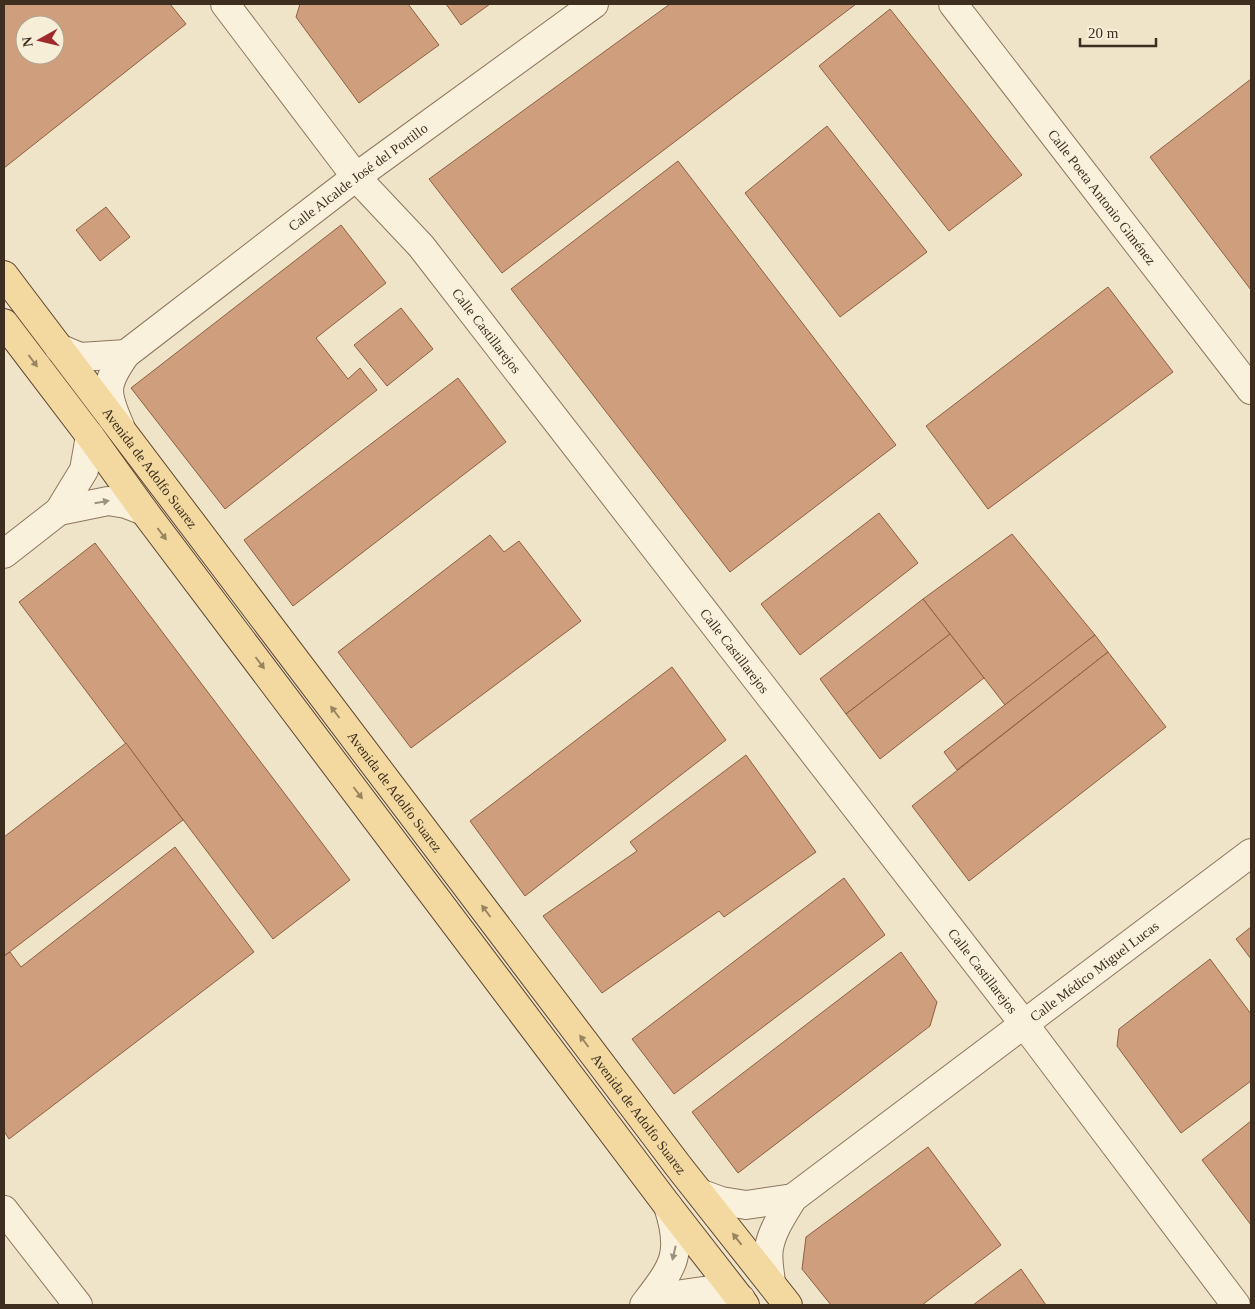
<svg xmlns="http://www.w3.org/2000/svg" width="1255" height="1309" viewBox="0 0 1255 1309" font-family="Georgia,serif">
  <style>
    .building { fill: #cf9f7d; stroke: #8d5f41; fill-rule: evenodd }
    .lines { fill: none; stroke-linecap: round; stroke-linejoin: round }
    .minor-casing { stroke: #8d765c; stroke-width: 30 }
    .major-casing { stroke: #5b4430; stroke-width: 30 }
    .minor { stroke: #faf1dc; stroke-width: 28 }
    .major { stroke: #f3d9a0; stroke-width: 28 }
    .oneway { fill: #988460 }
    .oneway2 { fill: #9c907e }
    .labels { text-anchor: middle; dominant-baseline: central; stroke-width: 4; stroke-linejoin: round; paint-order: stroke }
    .street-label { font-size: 14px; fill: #3d2e20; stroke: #f7eed8 }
  </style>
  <rect width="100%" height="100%" fill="#f0e4c8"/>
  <g class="building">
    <path d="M4,4H170L186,24L4,168ZM25,25H55V55H25Z"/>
    <polygon points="300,4 408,4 439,45 359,103 296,17"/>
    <polygon points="446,4 490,4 461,25"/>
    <polygon points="670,4 856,4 502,273 429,179"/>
    <polygon points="890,9 1022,175 949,231 819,66"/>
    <polygon points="1251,79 1251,290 1150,157"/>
    <polygon points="827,126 927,252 840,317 745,193"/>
    <polygon points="678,161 896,445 730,572 511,289"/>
    <polygon points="106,207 130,237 100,261 76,230"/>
    <polygon points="341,225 386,283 316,338 348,379 360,368 377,390 225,509 131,388"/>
    <polygon points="1108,287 1173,372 988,509 926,426"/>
    <polygon points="401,308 433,349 387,386 354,345"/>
    <polygon points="458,378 506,442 293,606 244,540"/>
    <polygon points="879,513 918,563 800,655 761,604"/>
    <polygon points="1012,534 1095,635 1005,705 923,599"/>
    <polygon points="490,535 504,552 519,541 581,621 411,748 338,652"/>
    <polygon points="95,543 350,880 273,939 19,602"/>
    <polygon points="923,599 950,634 846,714 820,679"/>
    <polygon points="950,634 984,678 880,759 846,714"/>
    <polygon points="1095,635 1108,652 957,770 944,752"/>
    <polygon points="1108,652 1166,727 969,881 912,806"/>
    <polygon points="672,667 726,740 525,896 470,821"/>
    <polygon points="126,743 183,820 4,956 4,837"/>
    <polygon points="746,755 816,852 724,917 719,911 602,993 543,916 637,851 630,842"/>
    <polygon points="175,847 254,952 9,1139 4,1131 4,956 10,952 21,967"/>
    <polygon points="844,878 885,935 674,1094 632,1039"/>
    <polygon points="1251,927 1251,959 1236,939"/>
    <polygon points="901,952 937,1002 930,1026 738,1173 692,1112"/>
    <polygon points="1210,959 1251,1014 1251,1081 1181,1133 1117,1046 1119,1029"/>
    <polygon points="1251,1121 1251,1225 1202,1160"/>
    <polygon points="928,1147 1001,1245 922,1305 831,1305 802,1269 806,1237"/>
    <polygon points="1021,1269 1046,1305 973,1305"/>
  </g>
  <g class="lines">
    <g class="minor-casing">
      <g id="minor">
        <path id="s1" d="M225,4L356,177L421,246L1024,1024L1236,1305"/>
        <path id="s2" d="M953,4L1251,390"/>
        <polyline points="59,348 80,357 126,354"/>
        <path id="s3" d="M120,426C105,392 104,385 126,354L356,177L594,4"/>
        <polyline points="59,511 108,501 126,504 144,511"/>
        <polyline points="4,554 59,511 84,470 90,436"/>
        <polyline points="702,1194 721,1201 746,1205 793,1198"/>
        <polyline points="4,1210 78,1305"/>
        <path id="s4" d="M771,1283C770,1272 767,1259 769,1248C772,1230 784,1213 793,1198L1251,853"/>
        <path d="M644,1305C673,1267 684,1255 668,1206"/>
        <polyline points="654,1305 675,1295 710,1290 741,1299"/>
      </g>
    </g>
    <g class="major-casing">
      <g id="major">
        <path id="s5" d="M4,275L679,1167L788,1305"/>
        <polyline points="4,323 90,436 144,511 668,1206 745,1305"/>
      </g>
    </g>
    <use href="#minor" class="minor"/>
    <use href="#major" class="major"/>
  </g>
  <defs><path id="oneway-solid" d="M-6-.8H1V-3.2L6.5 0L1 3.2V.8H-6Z" transform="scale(1.25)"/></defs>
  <g class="oneway">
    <use href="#oneway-solid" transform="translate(33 361) rotate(53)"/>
    <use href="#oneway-solid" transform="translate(162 534) rotate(53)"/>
    <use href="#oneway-solid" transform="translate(260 663) rotate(53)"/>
    <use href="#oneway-solid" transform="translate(335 712) rotate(-127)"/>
    <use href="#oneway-solid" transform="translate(358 793) rotate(53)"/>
    <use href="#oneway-solid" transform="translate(486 911) rotate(-127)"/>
    <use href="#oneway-solid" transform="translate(584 1041) rotate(-127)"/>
    <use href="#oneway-solid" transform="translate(737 1239) rotate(-128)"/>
  </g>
  <g class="oneway2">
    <use href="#oneway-solid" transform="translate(102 502) rotate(-10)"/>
    <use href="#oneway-solid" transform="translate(674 1253) rotate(103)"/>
  </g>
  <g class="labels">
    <g class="street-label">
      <text stroke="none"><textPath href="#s3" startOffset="370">Calle Alcalde José del Portillo</textPath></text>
      <text stroke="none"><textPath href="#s2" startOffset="244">Calle Poeta Antonio Giménez</textPath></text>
      <text stroke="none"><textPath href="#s1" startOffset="419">Calle Castillarejos</textPath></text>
      <text stroke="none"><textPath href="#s5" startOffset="242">Avenida de Adolfo Suarez</textPath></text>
      <text stroke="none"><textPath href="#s1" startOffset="824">Calle Castillarejos</textPath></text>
      <text stroke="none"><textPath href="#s5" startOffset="648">Avenida de Adolfo Suarez</textPath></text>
      <text stroke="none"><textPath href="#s1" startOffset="1229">Calle Castillarejos</textPath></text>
      <text stroke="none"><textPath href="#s4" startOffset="468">Calle Médico Miguel Lucas</textPath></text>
      <text stroke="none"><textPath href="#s5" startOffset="1052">Avenida de Adolfo Suarez</textPath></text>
    </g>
  </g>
  <rect width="1255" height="1309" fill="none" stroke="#3d2e20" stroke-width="10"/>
  <g transform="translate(40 40) rotate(262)"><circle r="24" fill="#f7eed8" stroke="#ada18e"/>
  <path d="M0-4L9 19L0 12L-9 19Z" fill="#9e2a2b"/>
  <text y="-8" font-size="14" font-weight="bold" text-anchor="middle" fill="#3d2e20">N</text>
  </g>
  <path d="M1080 38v8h76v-8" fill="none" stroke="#3d2e20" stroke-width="2.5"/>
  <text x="1088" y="38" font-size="15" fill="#3d2e20" stroke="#f7eed8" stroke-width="4" paint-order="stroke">20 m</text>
</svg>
